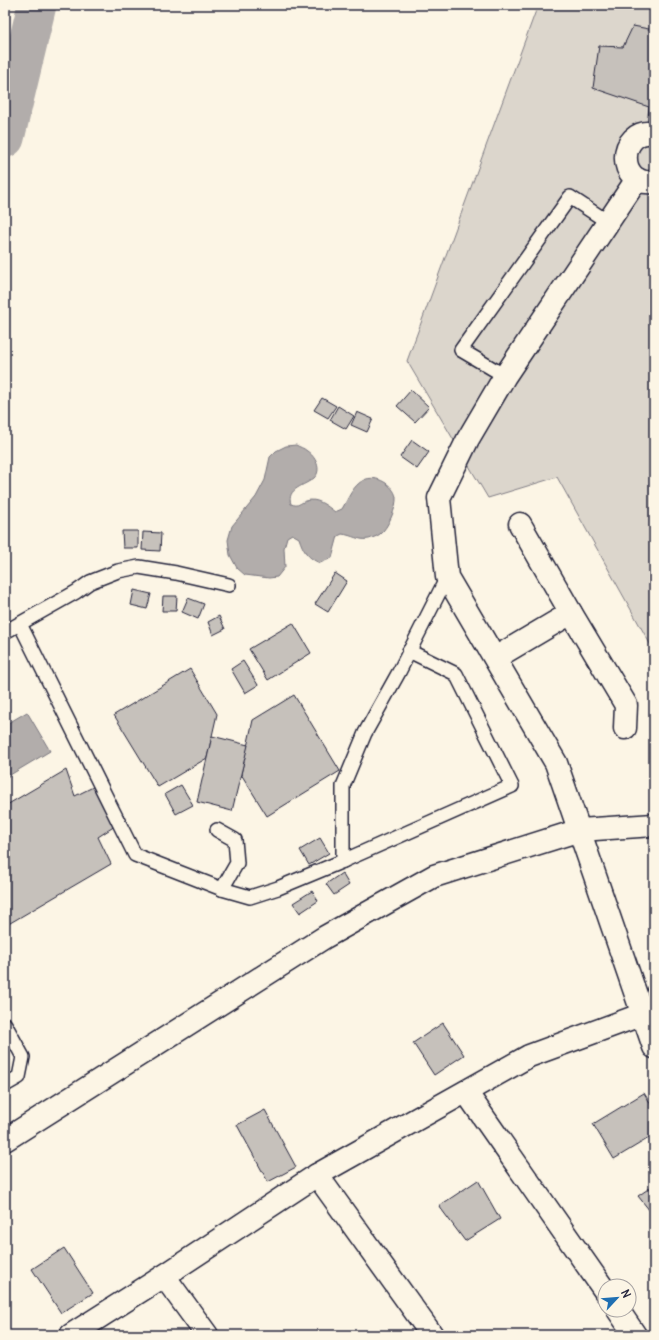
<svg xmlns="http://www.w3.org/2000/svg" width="659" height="1340" viewBox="0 0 659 1340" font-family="Delius,sans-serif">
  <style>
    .green { fill: #dcd6cc; stroke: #7f7c84 }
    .water { fill: #b2adab; stroke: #78757e }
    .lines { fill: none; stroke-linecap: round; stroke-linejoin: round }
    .river { stroke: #b2adab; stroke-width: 39 }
    .building { fill: #c6c1bb; stroke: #22223b }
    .service-casing { stroke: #22223b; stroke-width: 16 }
    .minor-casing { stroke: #22223b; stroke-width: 25 }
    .service { stroke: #fcf5e5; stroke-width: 13 }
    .minor { stroke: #fcf5e5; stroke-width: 22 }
  </style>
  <rect width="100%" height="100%" fill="#fcf5e5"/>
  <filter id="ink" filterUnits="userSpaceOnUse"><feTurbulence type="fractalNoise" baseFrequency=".025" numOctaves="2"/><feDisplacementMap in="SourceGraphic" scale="8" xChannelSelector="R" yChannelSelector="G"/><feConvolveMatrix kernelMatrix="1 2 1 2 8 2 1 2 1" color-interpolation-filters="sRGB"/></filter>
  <g filter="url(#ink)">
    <polygon class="green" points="538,5 654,5 654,651 557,477 488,498 407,361"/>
    <g class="water">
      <path d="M296,445C299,447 304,448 307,451C315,456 323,470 314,478C305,486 286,488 291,504C299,507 299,503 306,501C317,497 327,506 335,512L342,509C348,499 353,485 364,480C376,474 394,485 396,497C397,507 388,528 380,534C378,536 372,538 369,539C359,541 352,535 342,534L338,536L332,558L320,563C307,558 303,550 299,538L292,534L287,537L284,548L285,567L277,577L269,578L245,575L237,568L230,555L228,540L232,526L256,497L265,480L270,457L276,451L286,446Z"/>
      <polygon points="27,712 50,751 5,778 5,725"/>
    </g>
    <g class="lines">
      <polyline class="river" points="5,138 37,5"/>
    </g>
    <g class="building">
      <polygon points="633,26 654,30 654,126 647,125 649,107 593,88 599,46 623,47"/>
      <polygon points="411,390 429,407 415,422 397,406"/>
      <polygon points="322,398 336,406 328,418 314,410"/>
      <polygon points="338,406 354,416 346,429 330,420"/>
      <polygon points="357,412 373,419 367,432 351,425"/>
      <polygon points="412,440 429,452 417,469 400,457"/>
      <polygon points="122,531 138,531 138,548 123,548"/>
      <polygon points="143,532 161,533 160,551 142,550"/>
      <polygon points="335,573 347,581 328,612 315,604"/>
      <polygon points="134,590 151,594 147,609 131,605"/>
      <polygon points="163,596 177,596 176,611 162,611"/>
      <polygon points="188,598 204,604 198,619 182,612"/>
      <polygon points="219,616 225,629 213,635 208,622"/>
      <polygon points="293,623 311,653 268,680 249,649"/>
      <polygon points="243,661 258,685 245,693 231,669"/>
      <polygon points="190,669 217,714 207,758 158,787 114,715"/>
      <polygon points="294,695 340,771 267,816 241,774 253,720"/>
      <polygon points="212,736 248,745 232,811 197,802"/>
      <polygon points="66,770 75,796 99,784 115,826 98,837 111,864 5,926 5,806"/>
      <polygon points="181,785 193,805 176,814 165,794"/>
      <polygon points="320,838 329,853 309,865 300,850"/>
      <polygon points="342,873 349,885 334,895 326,884"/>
      <polygon points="312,891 318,901 300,913 293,903"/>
      <polygon points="443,1023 464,1055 434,1075 413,1043"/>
      <polygon points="644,1093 654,1109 654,1135 614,1159 593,1124"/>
      <polygon points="265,1110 296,1167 268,1182 237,1125"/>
      <polygon points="478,1180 500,1219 465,1241 439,1206"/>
      <polygon points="654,1185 654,1216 638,1196"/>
      <polygon points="64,1248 93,1293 61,1313 32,1269"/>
    </g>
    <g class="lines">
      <g class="service-casing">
        <g id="service">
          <polyline points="505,376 461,350 570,197 608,222"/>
          <polyline points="20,624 135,855 222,889 250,897 278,888 343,861 343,786 365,733 399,672 447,577"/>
          <polyline points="5,632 76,592 90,582 118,571 139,567 176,573 229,585"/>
          <polyline points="217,830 235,840 237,863 222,889"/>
          <polyline points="343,861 512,786 456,674 409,651"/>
          <polyline points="5,1024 23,1057 19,1077 5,1085"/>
        </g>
      </g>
      <g class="minor-casing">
        <g id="minor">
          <path d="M654,133C617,128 616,187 654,182"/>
          <polyline points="637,179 505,376 468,439 439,498 447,577 556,763 654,1047"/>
          <polyline points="520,524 571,613 626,705 625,728"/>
          <polyline points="495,658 571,613"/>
          <polyline points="466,1092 605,1291"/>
          <polyline points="5,1140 325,937 434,876 580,830 654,825"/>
          <polyline points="317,1175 432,1335"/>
          <polyline points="164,1276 207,1335"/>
          <polyline points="618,1310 635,1335"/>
          <polyline points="71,1335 164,1276 317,1175 529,1056 654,1010"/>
        </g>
      </g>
      <use href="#service" class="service"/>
      <use href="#minor" class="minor"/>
    </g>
  </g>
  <rect width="659" height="1340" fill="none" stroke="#fcf5e5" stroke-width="20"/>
  <rect x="10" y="10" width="639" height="1320" fill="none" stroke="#22223b" stroke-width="1.5" filter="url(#ink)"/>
  <g transform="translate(617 1298) rotate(64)"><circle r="19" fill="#fcf5e5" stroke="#a5a1a1"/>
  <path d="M0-3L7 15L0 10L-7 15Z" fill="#1f6fb2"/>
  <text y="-6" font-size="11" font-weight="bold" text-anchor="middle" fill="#22223b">N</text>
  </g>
</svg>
